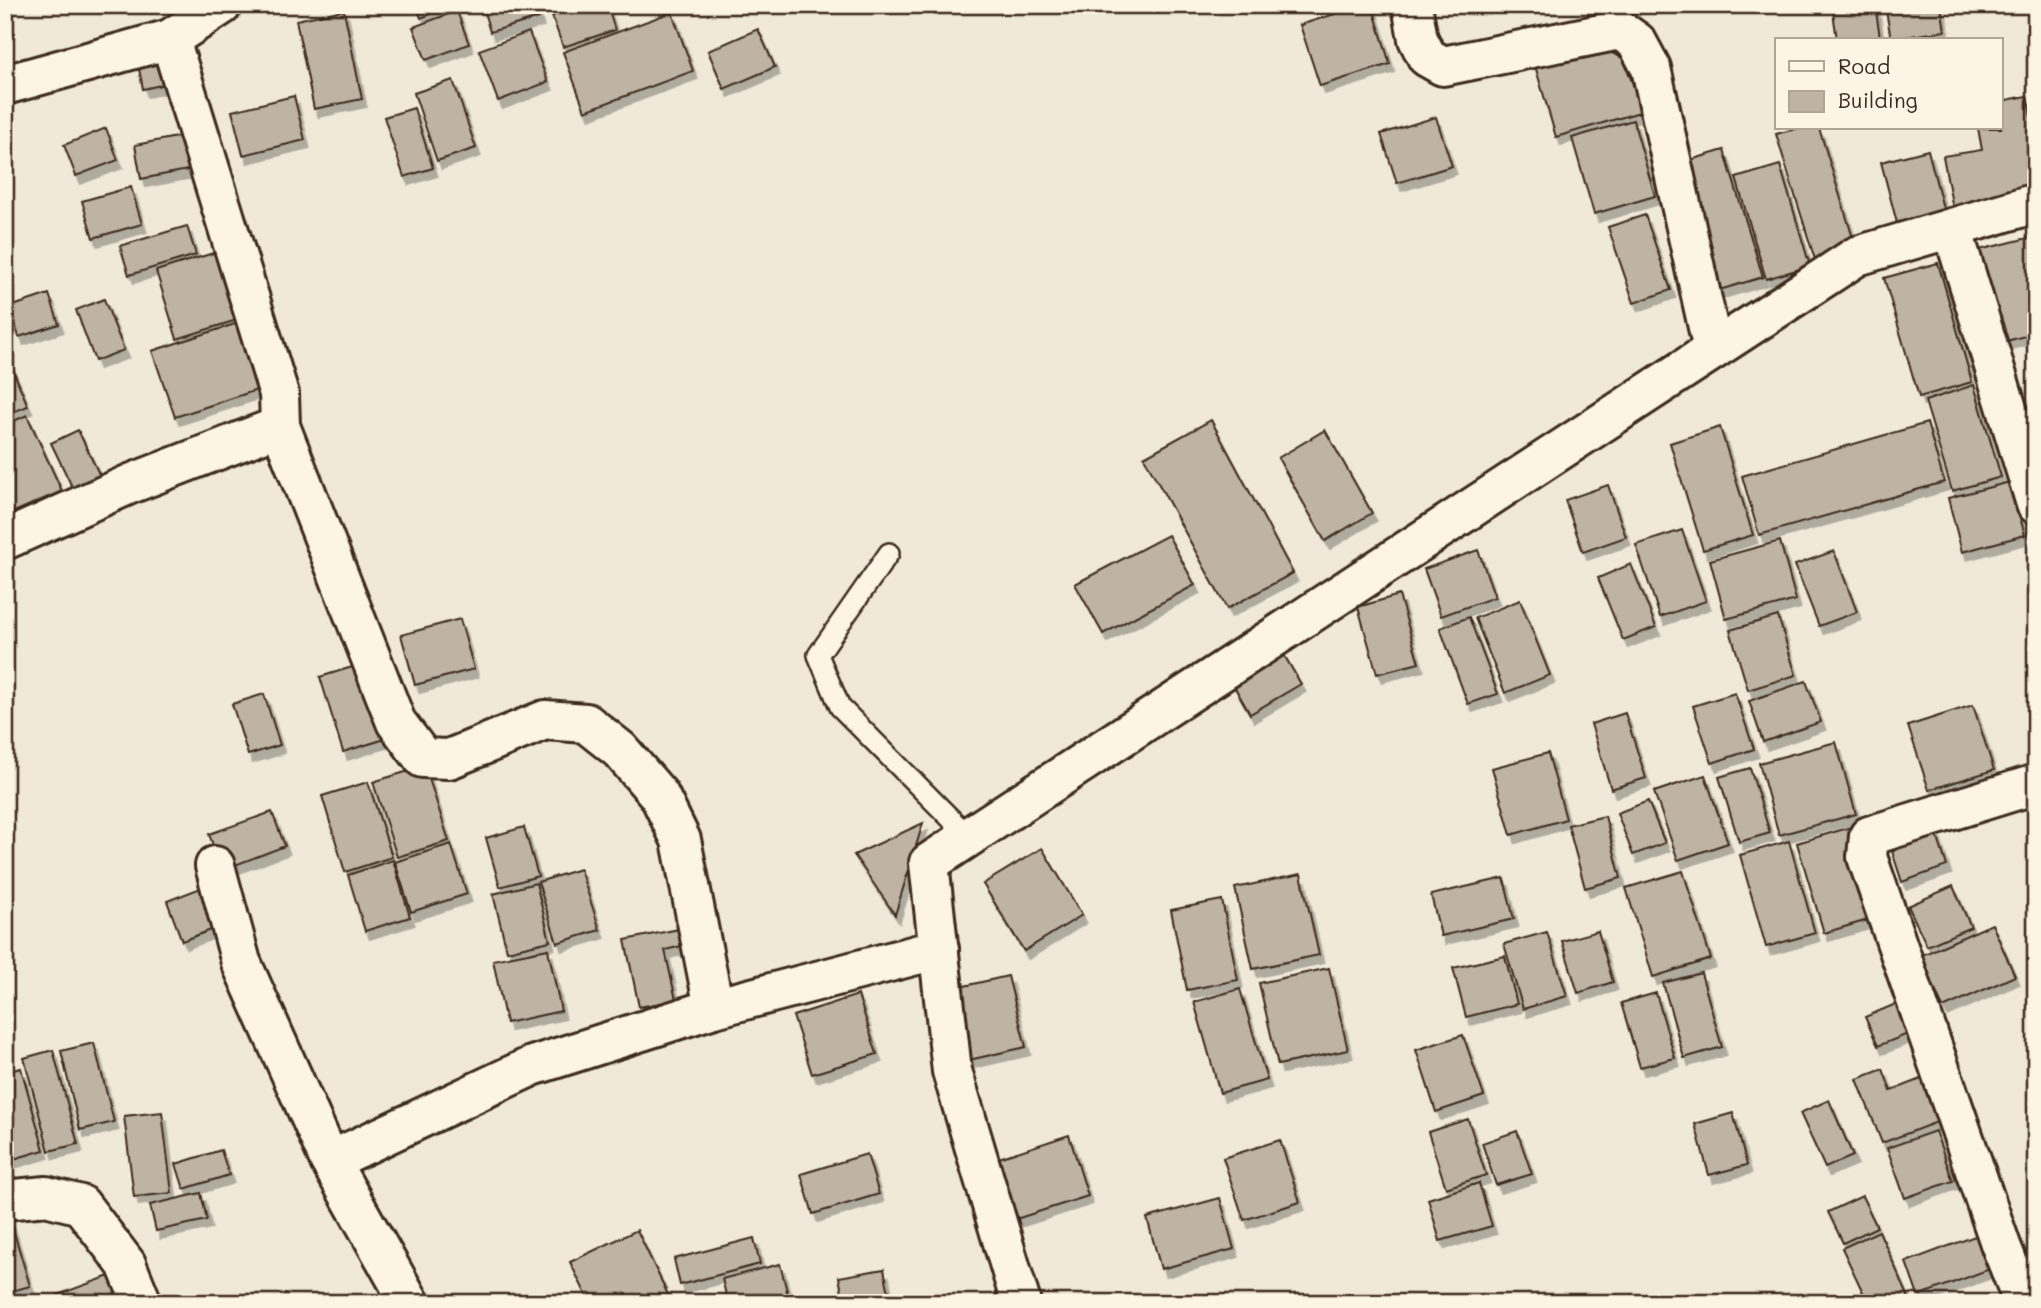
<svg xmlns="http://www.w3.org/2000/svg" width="2041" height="1308" viewBox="0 0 2041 1308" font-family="Mali,sans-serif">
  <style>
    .building { fill: #beb3a4; stroke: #3b2a1e; stroke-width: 2; filter: url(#shadow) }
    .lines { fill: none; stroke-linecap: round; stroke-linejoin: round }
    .lane-casing { stroke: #3b2a1e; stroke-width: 24 }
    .street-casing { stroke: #3b2a1e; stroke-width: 44 }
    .secondary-casing { stroke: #3b2a1e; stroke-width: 44 }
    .lane { stroke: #fcf5e5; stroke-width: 19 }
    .street { stroke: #fcf5e5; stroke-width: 38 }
    .secondary { stroke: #fcf5e5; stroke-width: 38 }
  </style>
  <defs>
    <filter id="shadow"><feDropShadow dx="4.5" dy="8" stdDeviation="0" flood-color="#0004"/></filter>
  </defs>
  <rect width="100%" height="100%" fill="#f0e9d9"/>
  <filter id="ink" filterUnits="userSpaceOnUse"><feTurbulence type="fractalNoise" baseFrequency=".0143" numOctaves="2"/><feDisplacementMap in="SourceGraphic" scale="14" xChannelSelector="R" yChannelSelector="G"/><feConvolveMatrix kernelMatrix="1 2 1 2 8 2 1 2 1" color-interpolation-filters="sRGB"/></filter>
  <g filter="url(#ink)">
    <g class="building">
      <polygon points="416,5 453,5 421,18"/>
      <polygon points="482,5 536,5 539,18 490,32"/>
      <polygon points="584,5 607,5 615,30 563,47 552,16"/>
      <polygon points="1363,5 1372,5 1390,64 1320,86 1300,25"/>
      <polygon points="1832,5 1875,5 1880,37 1837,40"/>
      <polygon points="1885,5 1941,5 1945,31 1891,39"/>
      <polygon points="344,10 362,99 314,109 296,20"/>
      <polygon points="457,11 469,44 426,60 413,27"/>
      <polygon points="672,12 693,71 585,111 563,52"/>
      <polygon points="758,29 775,67 724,89 708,51"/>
      <polygon points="529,32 548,82 498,101 479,50"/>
      <polygon points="161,44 170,83 143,89 135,49"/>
      <polygon points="1592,44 1623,58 1643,111 1556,137 1533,59"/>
      <polygon points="453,80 476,148 437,161 414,93"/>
      <polygon points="294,96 305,140 243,155 232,111"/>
      <polygon points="2027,96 2036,143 2036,195 1953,209 1943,156 1982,150 1978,128 2001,128 2001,101"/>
      <polygon points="414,108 433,168 404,177 384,117"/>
      <polygon points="1436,117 1452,166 1397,183 1381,134"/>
      <polygon points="1633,120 1655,196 1594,214 1572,138"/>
      <polygon points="106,128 118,160 76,176 64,145"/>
      <polygon points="1799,128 1819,128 1857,251 1816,263 1776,134"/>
      <polygon points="187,135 193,169 141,179 135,145"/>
      <polygon points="1724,150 1763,277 1716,291 1677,164"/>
      <polygon points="1928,150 1945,216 1898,227 1881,162"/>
      <polygon points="1780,165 1810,266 1766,279 1736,178"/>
      <polygon points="131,187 142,224 93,238 82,201"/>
      <polygon points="1645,215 1671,290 1634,303 1608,227"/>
      <polygon points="187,226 196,255 129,275 120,246"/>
      <polygon points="2036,236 2036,333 2003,342 1979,250"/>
      <polygon points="226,249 246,317 177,339 156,271"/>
      <polygon points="1938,263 1972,382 1919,397 1884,278"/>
      <polygon points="49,294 59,324 19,337 10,307"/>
      <polygon points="104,299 124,350 95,361 76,310"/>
      <polygon points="244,321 266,387 175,417 152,351"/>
      <polygon points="5,351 28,406 5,415"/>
      <polygon points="1974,385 2001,477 1952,491 1925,401"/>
      <polygon points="27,415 62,491 5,516 5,425"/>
      <polygon points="1211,420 1293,573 1227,609 1144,457"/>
      <polygon points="1927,423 1944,482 1759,535 1742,476"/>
      <polygon points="1720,427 1753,535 1703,550 1670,443"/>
      <polygon points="78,430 102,480 75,493 51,443"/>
      <polygon points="1325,430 1372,513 1325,541 1278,458"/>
      <polygon points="2010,482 2025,535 1962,552 1948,498"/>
      <polygon points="1608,485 1626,537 1583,552 1565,500"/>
      <polygon points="1682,530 1706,601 1660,617 1636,545"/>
      <polygon points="1168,535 1195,585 1103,634 1075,584"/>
      <polygon points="1780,541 1796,600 1726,619 1710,560"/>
      <polygon points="1478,550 1495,597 1441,616 1424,569"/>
      <polygon points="1834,551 1857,612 1819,626 1795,565"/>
      <polygon points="1631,564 1656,627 1623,640 1598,578"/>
      <polygon points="1399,595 1419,663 1377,674 1358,607"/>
      <polygon points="1520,600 1550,675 1505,693 1475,618"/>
      <polygon points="1778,616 1796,675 1748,690 1730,630"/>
      <polygon points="1469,617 1498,694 1468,704 1440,628"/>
      <polygon points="460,619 474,669 415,685 401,635"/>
      <polygon points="1277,643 1301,684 1250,714 1226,672"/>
      <polygon points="362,664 385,739 343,752 320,677"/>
      <polygon points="1806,681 1821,722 1763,742 1749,701"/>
      <polygon points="1735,693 1754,749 1712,763 1693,706"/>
      <polygon points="264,694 280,745 248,755 232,704"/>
      <polygon points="1973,705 1994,770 1929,790 1908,726"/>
      <polygon points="1625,713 1646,778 1611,789 1591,724"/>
      <polygon points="1836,742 1856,814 1779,835 1759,763"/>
      <polygon points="1548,753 1566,819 1511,835 1492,768"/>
      <polygon points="425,766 449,841 397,857 373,782"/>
      <polygon points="1750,768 1770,833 1739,842 1719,777"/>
      <polygon points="1705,775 1728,843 1678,860 1654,792"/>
      <polygon points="368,782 392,857 345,872 322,796"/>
      <polygon points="1648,801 1665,843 1633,855 1617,813"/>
      <polygon points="272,812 285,846 222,870 209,834"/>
      <polygon points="1605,816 1621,878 1585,888 1568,825"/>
      <polygon points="923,823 895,915 854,855"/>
      <polygon points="1933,823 1947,866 1902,882 1888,839"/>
      <polygon points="524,827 538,876 500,887 486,838"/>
      <polygon points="1851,827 1878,917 1824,933 1797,843"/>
      <polygon points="1789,841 1815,933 1766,947 1740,855"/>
      <polygon points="451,844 467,894 411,912 395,862"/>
      <polygon points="1042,848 1082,915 1024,951 983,884"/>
      <polygon points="393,860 410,917 365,931 348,875"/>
      <polygon points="580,869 600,930 557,943 538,882"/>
      <polygon points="1683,871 1711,959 1653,977 1626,888"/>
      <polygon points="1301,874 1319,955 1253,969 1235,888"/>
      <polygon points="1504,878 1514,919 1441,936 1431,895"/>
      <polygon points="536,883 550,941 507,951 493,894"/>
      <polygon points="211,884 227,924 182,941 167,901"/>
      <polygon points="1953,886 1971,927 1927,946 1908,906"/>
      <polygon points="1222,900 1238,980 1187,990 1171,910"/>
      <polygon points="1992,924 2015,976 1943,1008 1920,956"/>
      <polygon points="679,929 682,946 665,950 676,1000 639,1007 625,940"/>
      <polygon points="1598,931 1613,982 1578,993 1562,941"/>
      <polygon points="1547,932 1567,996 1523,1009 1504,944"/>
      <polygon points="548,949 561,1011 506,1023 493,960"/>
      <polygon points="1505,956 1517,1004 1466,1017 1453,968"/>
      <polygon points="1329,968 1348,1050 1278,1065 1259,983"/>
      <polygon points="1701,973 1722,1047 1684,1058 1663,983"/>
      <polygon points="1008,976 1026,1047 969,1060 951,989"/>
      <polygon points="1240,989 1267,1080 1220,1093 1194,1002"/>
      <polygon points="1656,993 1675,1058 1640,1067 1621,1003"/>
      <polygon points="858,995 877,1054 812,1074 793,1016"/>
      <polygon points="1905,1000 1918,1030 1878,1046 1865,1017"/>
      <polygon points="1463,1035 1484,1096 1436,1112 1416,1050"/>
      <polygon points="94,1043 114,1122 80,1130 61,1051"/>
      <polygon points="53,1050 78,1144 49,1151 24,1058"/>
      <polygon points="21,1068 44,1150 10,1160 5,1142 5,1072"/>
      <polygon points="1883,1069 1891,1091 1929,1076 1945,1119 1882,1143 1857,1079"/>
      <polygon points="1829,1100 1853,1156 1825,1168 1800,1113"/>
      <polygon points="162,1112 172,1193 134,1197 124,1116"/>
      <polygon points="1733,1113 1747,1165 1709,1175 1695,1124"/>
      <polygon points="1468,1119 1486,1175 1446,1188 1428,1132"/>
      <polygon points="1517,1131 1532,1174 1496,1185 1482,1143"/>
      <polygon points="1935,1131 1953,1181 1905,1198 1887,1148"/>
      <polygon points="1069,1135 1088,1196 1016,1219 996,1159"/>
      <polygon points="1280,1140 1300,1202 1244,1220 1223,1158"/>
      <polygon points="221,1150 229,1175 184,1189 176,1164"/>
      <polygon points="867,1154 879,1194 813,1214 801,1174"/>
      <polygon points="1479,1183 1492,1226 1440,1241 1428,1199"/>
      <polygon points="201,1193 207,1220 156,1231 150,1205"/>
      <polygon points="1862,1196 1877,1227 1843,1243 1828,1212"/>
      <polygon points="1220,1198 1234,1249 1161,1269 1147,1218"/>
      <polygon points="10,1219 30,1286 5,1293 5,1220"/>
      <polygon points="637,1230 672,1303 590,1303 570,1262"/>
      <polygon points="1879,1231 1910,1300 1904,1303 1868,1303 1842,1248"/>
      <polygon points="1983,1233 1995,1267 1918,1296 1906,1262"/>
      <polygon points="754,1238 760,1264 680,1285 674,1259"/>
      <polygon points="780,1264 790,1303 728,1303 722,1279"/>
      <polygon points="884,1269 891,1303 844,1303 839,1277"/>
      <polygon points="112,1275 123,1303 60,1303 57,1295"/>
    </g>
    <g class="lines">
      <g class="lane-casing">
        <polyline id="lane" points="889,553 818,655 840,707 969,837"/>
      </g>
      <g class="street-casing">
        <g id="street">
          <polyline points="1412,5 1418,39 1427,57 1443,66 1620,30 1637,42 1651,68 1713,350"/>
          <polyline points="170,39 279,394 280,426 396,722 423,758 449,759 545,720 586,723 620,750 659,795 681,840 714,1008"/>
          <polyline points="5,85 170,39 222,5"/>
          <polyline points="1952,228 2036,504"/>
          <polyline points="5,540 130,484 280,426"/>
          <polyline points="215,866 241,962 330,1161 410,1303"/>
          <polyline points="330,1161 532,1066 714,1008 939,949"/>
          <polyline points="5,1200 46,1196 81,1205 126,1264 142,1303"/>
          <polyline points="2024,1303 2001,1246 1867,857 1869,836 2036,784"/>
        </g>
      </g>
      <g class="secondary-casing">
        <polyline id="secondary" points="1021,1303 952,1071 929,863 1857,256 2036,203"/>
      </g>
      <use href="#lane" class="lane"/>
      <use href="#street" class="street"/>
      <use href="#secondary" class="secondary"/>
    </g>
  </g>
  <rect width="2041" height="1308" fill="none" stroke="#fcf5e5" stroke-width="28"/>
  <rect x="14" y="14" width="2013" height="1280" fill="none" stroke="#3b2a1e" stroke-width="2.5" filter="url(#ink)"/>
  <rect x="1775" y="38" width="228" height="91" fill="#fcf5e5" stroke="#afa495" stroke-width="2"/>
  <rect x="1789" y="61" width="35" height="10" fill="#fcf5e5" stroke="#afa495" stroke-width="2"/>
  <text x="1838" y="74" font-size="21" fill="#3b2a1e">Road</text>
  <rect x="1789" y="91" width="35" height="21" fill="#beb3a4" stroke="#afa495" stroke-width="2"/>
  <text x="1838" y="108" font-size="21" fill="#3b2a1e">Building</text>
</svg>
